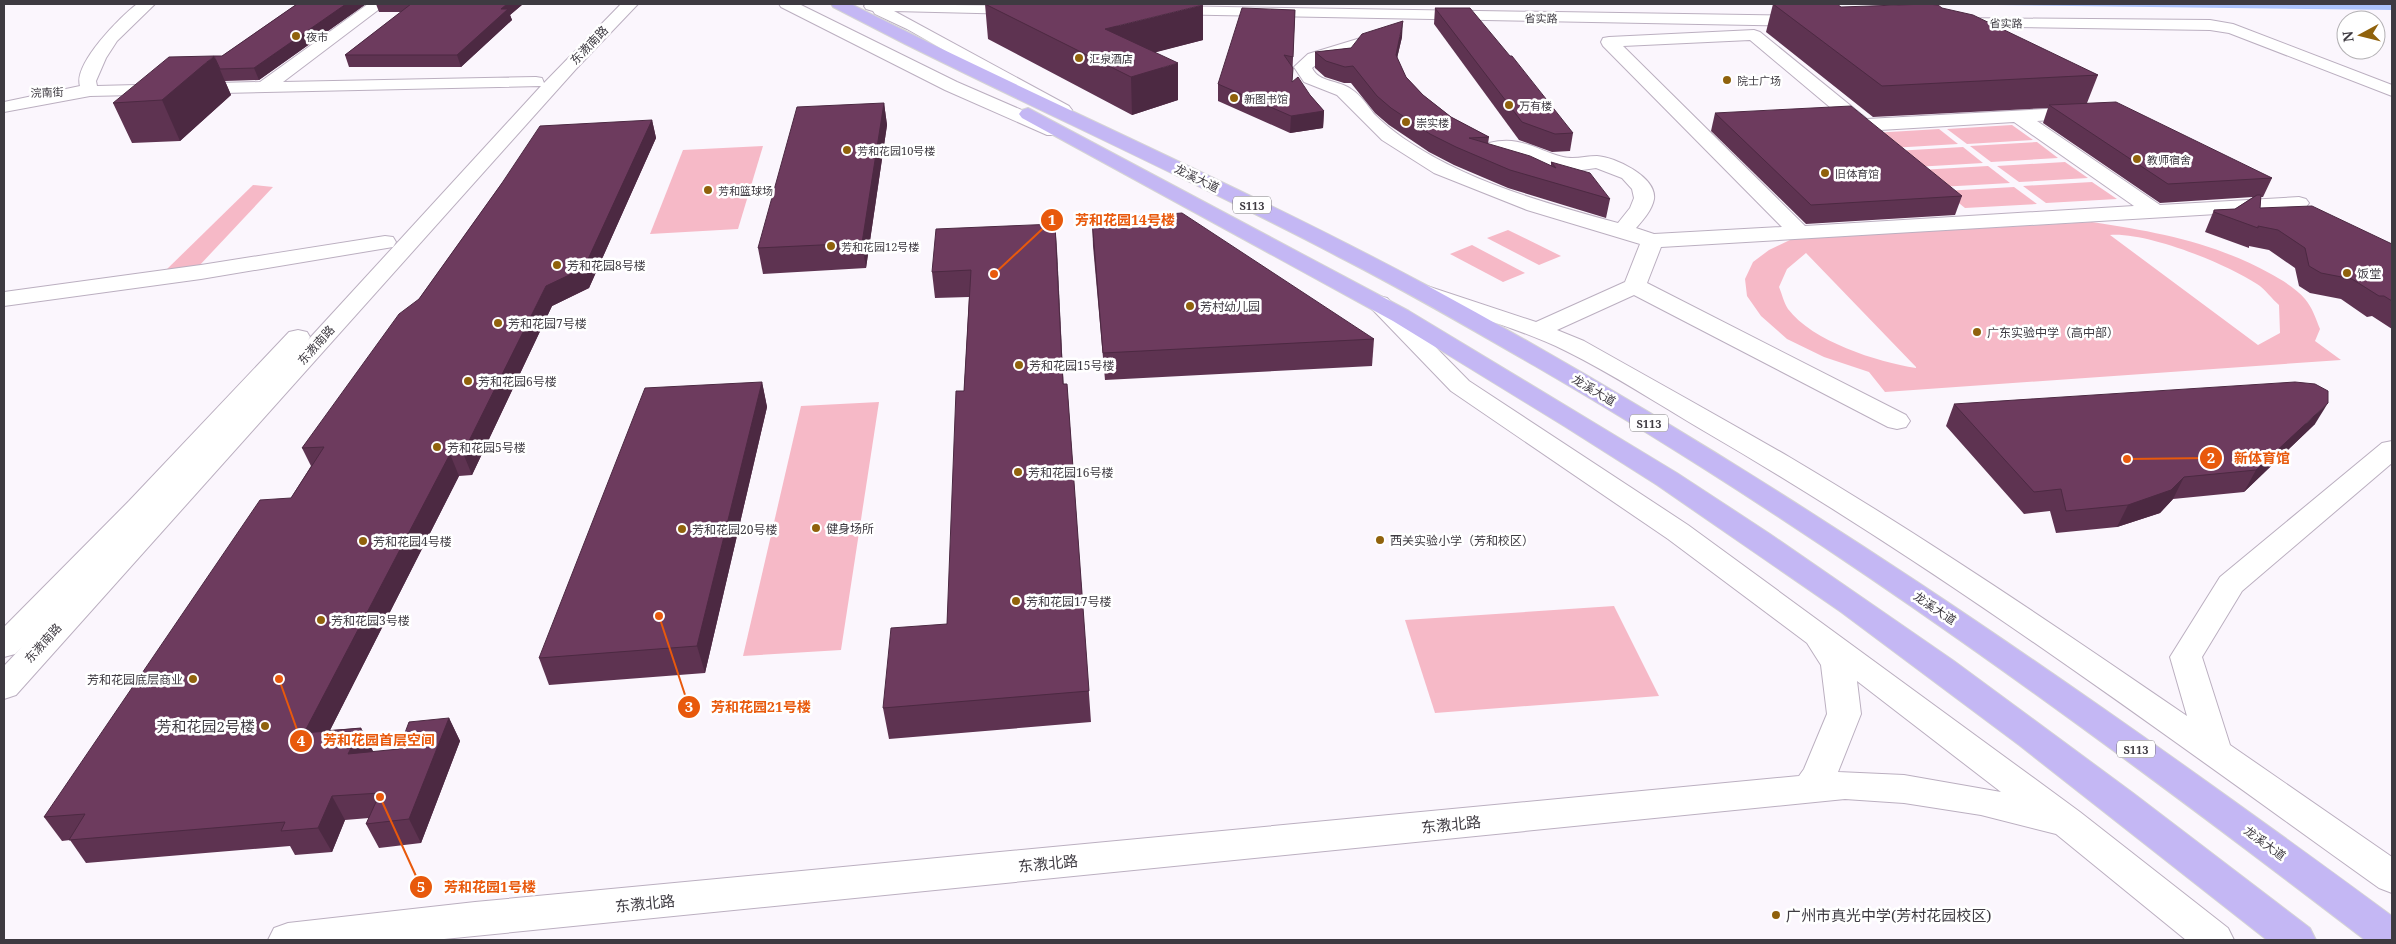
<svg xmlns="http://www.w3.org/2000/svg" width="2396" height="944" viewBox="0 0 2396 944" font-family="'Noto Serif','Noto Sans SC',serif">
  <style>
    .green { fill: #f6b9c7; fill-rule: evenodd }
    .water { fill: #abc2fc }
    .lines { fill: none; stroke-linecap: round; stroke-linejoin: round }
    .minor-casing { stroke: #bbafc0; stroke-width: 2 }
    .major-casing { stroke: #d5d4d5; stroke-width: 2 }
    .minor { fill: #fff; fill-rule: evenodd }
    .major { fill: #c4b7f4; fill-rule: evenodd }
    .wall { fill: #5e3351 }
    .shaded-wall { fill: #4c2942 }
    .building { fill: #6d3b5e; stroke: #4c2942 }
    .poi-dot { fill: #90620c; stroke: #fff; stroke-width: 2 }
    .labels { text-anchor: middle; dominant-baseline: central; stroke-width: 5; stroke-linejoin: round; paint-order: stroke }
    .far-street-label { font-size: 11px; fill: #3e3a41; stroke: #fff }
    .far-poi-label { font-size: 11px; fill: #3e3a41; stroke: #fff; text-anchor: start }
    .shield { fill: #fff; stroke: #78757a; stroke-width: 1 }
    .shield-label { font-size: 11px; font-weight: bold; fill: #3e3a41 }
    .street-label { font-size: 12px; fill: #3e3a41; stroke: #fff }
    .poi-label { font-size: 12px; fill: #3e3a41; stroke: #fff; text-anchor: start }
    .near-poi-label { font-size: 15px; fill: #3e3a41; stroke: #fff; text-anchor: end }
    .near-street-label { font-size: 15px; fill: #3e3a41; stroke: #fff }
    .leader { fill: none; stroke: #e8590c; stroke-width: 2 }
    .callout-dot { fill: #e8590c; stroke: #fff; stroke-width: 2 }
    .mark-label { font-size: 15px; text-anchor: middle; font-weight: bold; fill: #fff }
    .callout-label { font-size: 14px; text-anchor: middle; font-weight: bold; fill: #e8590c; stroke: #fff; stroke-width: 5; stroke-linejoin: round; paint-order: stroke }
  </style>
  <rect width="100%" height="100%" fill="#fbf6fd"/>
  <g class="green">
    <polygon points="2012,125 2033,140 1967,144 1947,129"/>
    <polygon points="1939,129 1958,144 1891,148 1873,133"/>
    <polygon points="2037,142 2058,158 1991,162 1970,146"/>
    <polygon points="763,146 738,229 650,234 683,150"/>
    <polygon points="1963,147 1983,163 1915,167 1895,151"/>
    <polygon points="2065,162 2088,178 2019,182 1997,166"/>
    <polygon points="1988,166 2010,183 1940,187 1920,170"/>
    <polygon points="2092,182 2117,199 2046,203 2023,186"/>
    <polygon points="253,185 273,187 198,267 164,272"/>
    <polygon points="2014,187 2037,204 1965,208 1944,191"/>
    <path d="M2092,222C2157,232 2213,242 2271,274C2282,280 2297,289 2305,299C2312,307 2316,319 2320,329L2315,341L2341,360L1885,392L1869,372L1824,357L1787,339L1761,316L1747,296L1745,279L1753,262L1769,250L1792,239ZM2110,235C2147,232 2225,263 2257,284C2265,289 2272,299 2279,305L2280,333L2258,345ZM1806,253L1916,367V368C1877,362 1812,341 1788,309C1784,303 1782,294 1779,287L1787,269Z"/>
    <polygon points="1508,230 1561,256 1539,265 1487,238"/>
    <polygon points="1472,245 1525,273 1503,282 1450,254"/>
    <polygon points="879,402 841,650 743,656 801,406"/>
    <polygon points="1614,606 1659,696 1435,713 1405,620"/>
  </g>
  <polygon class="water" points="1920,4 2392,4 2392,10"/>
  <g class="lines">
    <g class="minor-casing">
      <g id="minor">
        <path d="M137,4H155L117,41L106,58L96,81L97,86L260,82L368,4H386L283,82L536,77L542,78L544,83L621,4H638L576,69L16,695L4,699V666L22,647L15,654L4,657V627L129,501L289,332L298,330L307,332L310,337L308,340L541,86L90,96L4,112V102L80,86C73,64 121,16 137,4Z"/>
        <polygon points="779,4 799,4 957,82 1061,127 1063,131 1061,135 1047,135 945,90 781,7"/>
        <polygon points="866,4 1029,6 1031,9 1029,12 1023,14 894,11 1069,106 1072,110 1069,114 1057,114 907,29 875,14 873,11 866,9 864,6"/>
        <polygon points="1166,6 1805,16 1811,18 1813,21 1811,24 1805,26 1160,14 1158,11 1160,8"/>
        <polygon points="1953,18 2210,20 2233,24 2392,85 2392,96 2229,33 2210,30 1947,26 1945,23 1947,20"/>
        <path d="M1387,30L1393,32L1395,35L1393,38L1320,62L1312,68C1319,83 1339,80 1351,89C1361,95 1367,105 1374,114C1383,123 1393,131 1403,138C1467,182 1545,203 1618,223L1630,208L1634,198L1632,189L1622,178L1596,168L1575,171L1550,166L1515,152L1489,151L1486,147L1489,143C1521,135 1535,150 1563,157C1575,160 1585,156 1597,156C1615,157 1657,177 1654,199C1652,210 1643,220 1636,228L1654,234L1782,227L1603,46L1601,42L1603,38L1609,37L1754,30L1760,32L1867,119L2082,107L2088,109L2091,113L2088,117L2037,121L2160,205L2299,197L2306,199L2309,203L2306,207L2299,209L1661,247L1647,283L1906,415L1910,421L1906,427L1897,429L1888,427L1634,295L1557,330L1584,341C1653,380 1722,418 1791,458C1926,538 2057,627 2187,716L2170,657L2220,577L2382,443L2392,441V463L2242,591L2202,657L2230,745L2392,857V893L2379,888C2158,730 1939,567 1704,431C1658,404 1613,374 1566,351C1519,328 1466,314 1416,297L1413,292L1416,287L1424,285L1536,322L1625,282L1640,244L1527,210L1434,173L1382,140L1337,95L1304,82L1294,67L1308,54ZM1750,40L1856,129L1863,131L2014,122L2134,206L1805,226L1623,46Z"/>
        <polygon points="385,236 393,237 396,242 393,247 201,279 4,306 4,292 201,265"/>
        <path d="M1379,296L1387,298L1469,381L1688,525L2080,812L2228,928L2234,940H2186L2056,834L1981,815L1904,803L1845,799L434,940H268L274,928L288,923L475,902L1799,776L1804,769L1827,714L1821,665L1807,643L1668,539L1451,391L1371,308L1367,303L1371,298ZM1857,681L2001,792L1904,775L1838,772L1861,714Z"/>
      </g>
    </g>
    <g class="major-casing">
      <g id="major">
        <path d="M831,4H851C1041,100 1238,184 1426,285C1765,468 2082,688 2392,916V940H2365C2099,736 1826,535 1535,366C1471,329 1406,291 1339,257C1196,182 1050,116 905,44L833,7Z"/>
        <polygon points="1028,108 1409,311 1677,473 1770,534 1954,661 2133,793 2310,928 2316,940 2267,940 2019,745 1841,612 1657,485 1564,426 1393,321 1022,118 1019,114 1022,110"/>
      </g>
    </g>
    <use href="#minor" class="minor"/>
    <use href="#major" class="major"/>
  </g>
  <g class="wall">
    <polygon points="297,4 366,4 259,80 225,81 231,95 180,141 132,143 113,103 222,56"/>
    <polygon points="376,4 523,4 510,15 512,20 461,67 349,67 345,55 401,12 379,12"/>
    <polygon points="985,4 1203,40 1155,52 1178,100 1132,115 988,39"/>
    <polygon points="1773,4 1841,7 1942,8 2098,75 2087,103 2272,178 2263,197 2261,197 2260,208 2392,244 2392,329 2372,316 2367,317 2341,299 2310,293 2299,286 2295,268 2269,250 2249,246 2249,248 2205,232 2214,210 2235,209 2253,197 2160,203 2043,123 2048,108 1873,117 1766,32"/>
    <polygon points="1435,8 1573,133 1570,151 1552,152 1519,140 1434,24"/>
    <polygon points="1295,10 1292,82 1310,95 1324,111 1323,128 1290,133 1218,101 1218,84"/>
    <polygon points="1402,37 1397,58 1406,77 1423,95 1451,117 1489,137 1488,144 1551,166 1551,162 1610,199 1606,218 1508,188 1454,165 1429,152 1389,125 1375,113 1351,83 1344,83 1325,77 1315,68 1315,52 1351,48"/>
    <polygon points="884,103 887,125 866,268 763,274 758,248"/>
    <polygon points="1715,113 1962,196 1955,215 1806,224 1711,131"/>
    <polygon points="652,120 656,138 589,288 552,306 472,475 459,476 330,730 361,728 373,752 399,749 449,718 460,741 421,843 379,848 366,824 369,818 345,820 332,852 295,855 290,846 86,863 70,840 62,841 44,817 291,498 311,466 302,448 419,299 502,183"/>
    <polygon points="1092,220 1374,339 1372,366 1105,380 1093,246"/>
    <polygon points="1055,224 1063,384 1067,384 1091,722 889,739 883,708 947,624 964,391 969,297 935,298 932,272"/>
    <polygon points="762,382 767,407 705,673 549,685 539,658"/>
    <polygon points="1954,404 2315,424 2244,492 2173,499 2160,513 2117,527 2056,533 2050,511 2024,514 1946,426"/>
  </g>
  <g class="shaded-wall">
    <polygon points="346,4 366,4 259,80 254,68"/>
    <polygon points="507,4 523,4 510,15 512,20 461,67 457,55 501,9"/>
    <polygon points="1203,5 1203,40 1107,65 1105,29"/>
    <polygon points="1403,21 1402,37 1394,71 1396,55"/>
    <polygon points="214,56 231,95 180,141 162,100"/>
    <polygon points="1178,63 1178,100 1132,115 1131,77"/>
    <polygon points="884,103 887,125 866,268 862,243"/>
    <polygon points="1324,111 1323,128 1290,133 1291,116"/>
    <polygon points="652,120 656,138 589,288 552,306 472,475 463,453 546,286"/>
    <polygon points="1055,224 1057,249 1065,413 1063,384"/>
    <polygon points="762,382 767,407 705,673 697,646"/>
    <polygon points="2328,403 2315,424 2244,492 2256,470"/>
    <polygon points="450,454 459,476 317,756 304,733"/>
    <polygon points="2184,477 2173,499 2160,513 2117,527 2128,505"/>
    <polygon points="449,718 460,741 421,843 409,819"/>
    <polygon points="361,728 373,751 361,777 348,754"/>
    <polygon points="332,796 345,820 332,852 318,828"/>
  </g>
  <g class="building">
    <polygon points="297,4 346,4 254,68 220,69 214,56 222,56"/>
    <polygon points="411,4 507,4 501,9 508,9 457,55 345,55"/>
    <polygon points="985,4 1203,4 1203,5 1105,29 1178,63 1131,77"/>
    <polygon points="1773,4 1837,4 1841,7 1927,4 1938,5 1942,8 1973,15 2098,75 1882,86"/>
    <polygon points="1242,8 1295,10 1293,57 1284,55 1293,68 1292,82 1298,77 1310,95 1324,111 1291,116 1218,84"/>
    <polygon points="1435,8 1470,8 1510,56 1512,56 1573,133 1555,134 1522,122"/>
    <polygon points="1403,21 1396,55 1406,77 1423,95 1451,117 1489,137 1469,138 1530,156 1556,168 1551,162 1590,173 1610,199 1510,170 1456,147 1430,134 1391,108 1377,96 1353,66 1345,67 1326,61 1315,52 1351,48 1362,34"/>
    <polygon points="214,56 162,100 113,103 169,57"/>
    <polygon points="2116,102 2272,178 2168,184 2049,105"/>
    <polygon points="884,103 862,243 758,248 797,107"/>
    <polygon points="1851,106 1962,196 1811,205 1715,113"/>
    <polygon points="652,120 584,268 546,286 463,453 450,454 304,733 361,728 348,754 399,749 409,722 449,718 409,819 366,824 380,793 332,796 318,828 281,831 285,822 69,840 85,814 44,817 260,500 291,498 324,447 302,448 399,314 419,299 502,183 540,126"/>
    <polygon points="2257,195 2261,195 2260,208 2312,206 2392,244 2392,301 2384,296 2379,296 2352,279 2321,273 2309,266 2305,248 2278,230 2258,226 2258,228 2214,212 2214,210 2235,209"/>
    <polygon points="1182,213 1374,339 1103,353 1092,220"/>
    <polygon points="1055,224 1063,384 1067,384 1089,691 883,708 891,628 947,624 956,391 964,391 971,270 932,272 936,229"/>
    <polygon points="762,382 697,646 539,658 645,388"/>
    <polygon points="2295,382 2315,384 2328,391 2328,403 2256,470 2184,477 2171,490 2128,505 2066,511 2061,489 2034,492 1954,404"/>
  </g>
  <g class="poi-dot">
    <circle cx="296" cy="36" r="5"/>
    <circle cx="1079" cy="58" r="5"/>
    <circle cx="1727" cy="80" r="5"/>
    <circle cx="1234" cy="98" r="5"/>
    <circle cx="1509" cy="105" r="5"/>
    <circle cx="1406" cy="122" r="5"/>
    <circle cx="847" cy="150" r="5"/>
    <circle cx="2137" cy="159" r="5"/>
    <circle cx="1825" cy="173" r="5"/>
    <circle cx="708" cy="190" r="5"/>
    <circle cx="831" cy="246" r="5"/>
    <circle cx="557" cy="265" r="5"/>
    <circle cx="2347" cy="273" r="5"/>
    <circle cx="1190" cy="306" r="5"/>
    <circle cx="498" cy="323" r="5"/>
    <circle cx="1977" cy="332" r="5"/>
    <circle cx="1019" cy="365" r="5"/>
    <circle cx="468" cy="381" r="5"/>
    <circle cx="437" cy="447" r="5"/>
    <circle cx="1018" cy="472" r="5"/>
    <circle cx="816" cy="528" r="5"/>
    <circle cx="682" cy="529" r="5"/>
    <circle cx="1380" cy="540" r="5"/>
    <circle cx="363" cy="541" r="5"/>
    <circle cx="1016" cy="601" r="5"/>
    <circle cx="321" cy="620" r="5"/>
    <circle cx="193" cy="679" r="5"/>
    <circle cx="265" cy="726" r="5"/>
    <circle cx="1776" cy="915" r="5"/>
  </g>
  <g class="labels">
    <g class="far-street-label">
      <text transform="translate(1541 18) rotate(1)">省实路</text>
      <text transform="translate(2006 23) rotate(1)">省实路</text>
      <text transform="translate(47 92) rotate(-2)">浣南街</text>
    </g>
    <g class="far-poi-label">
      <text x="306" y="36">夜市</text>
      <text x="1089" y="58">汇泉酒店</text>
      <text x="1737" y="80">院士广场</text>
      <text x="1244" y="98">新图书馆</text>
      <text x="1519" y="105">万有楼</text>
      <text x="1416" y="122">崇实楼</text>
      <text x="857" y="150">芳和花园10号楼</text>
      <text x="2147" y="159">教师宿舍</text>
      <text x="1835" y="173">旧体育馆</text>
      <text x="718" y="190">芳和篮球场</text>
      <text x="841" y="246">芳和花园12号楼</text>
    </g>
    <g class="shield">
      <rect x="1233" y="196.5" width="38" height="17" rx="4"/>
      <rect x="1630" y="414.5" width="38" height="17" rx="4"/>
      <rect x="2117" y="740.5" width="38" height="17" rx="4"/>
    </g>
    <g class="shield-label">
      <text x="1252" y="205">S113</text>
      <text x="1649" y="423">S113</text>
      <text x="2136" y="749">S113</text>
    </g>
    <g class="street-label">
      <text transform="translate(589 45) rotate(-46)">东漖南路</text>
      <text transform="translate(1197 178) rotate(26)">龙溪大道</text>
      <text transform="translate(316 345) rotate(-48)">东漖南路</text>
      <text transform="translate(1594 390) rotate(31)">龙溪大道</text>
      <text transform="translate(1935 608) rotate(34)">龙溪大道</text>
      <text transform="translate(43 643) rotate(-48)">东漖南路</text>
      <text transform="translate(2265 843) rotate(36)">龙溪大道</text>
    </g>
    <g class="poi-label">
      <text x="567" y="265">芳和花园8号楼</text>
      <text x="2357" y="273">饭堂</text>
      <text x="1200" y="306">芳村幼儿园</text>
      <text x="508" y="323">芳和花园7号楼</text>
      <text x="1987" y="332">广东实验中学（高中部）</text>
      <text x="1029" y="365">芳和花园15号楼</text>
      <text x="478" y="381">芳和花园6号楼</text>
      <text x="447" y="447">芳和花园5号楼</text>
      <text x="1028" y="472">芳和花园16号楼</text>
      <text x="826" y="528">健身场所</text>
      <text x="692" y="529">芳和花园20号楼</text>
      <text x="1390" y="540">西关实验小学（芳和校区）</text>
      <text x="373" y="541">芳和花园4号楼</text>
      <text x="1026" y="601">芳和花园17号楼</text>
      <text x="331" y="620">芳和花园3号楼</text>
      <text x="183" y="679" text-anchor="end">芳和花园底层商业</text>
    </g>
    <g class="near-poi-label">
      <text x="255" y="726">芳和花园2号楼</text>
      <text x="1786" y="915" text-anchor="start">广州市真光中学(芳村花园校区)</text>
    </g>
    <g class="near-street-label">
      <text transform="translate(1451 824) rotate(-6)">东漖北路</text>
      <text transform="translate(1048 863) rotate(-6)">东漖北路</text>
      <text transform="translate(645 903) rotate(-6)">东漖北路</text>
    </g>
  </g>
  <path class="leader" d="M994 274L1052 220M2127 459L2211 458M659 616L689 707M279 679L301 741M380 797L421 887"/>
  <g class="callout-dot">
    <circle cx="994" cy="274" r="5"/>
    <circle cx="2127" cy="459" r="5"/>
    <circle cx="659" cy="616" r="5"/>
    <circle cx="279" cy="679" r="5"/>
    <circle cx="380" cy="797" r="5"/>
    <circle cx="1052" cy="220" r="12"/>
    <circle cx="2211" cy="458" r="12"/>
    <circle cx="689" cy="707" r="12"/>
    <circle cx="301" cy="741" r="12"/>
    <circle cx="421" cy="887" r="12"/>
  </g>
  <g class="mark-label">
    <text x="1052" y="225">1</text>
    <text x="2211" y="463">2</text>
    <text x="689" y="712">3</text>
    <text x="301" y="746">4</text>
    <text x="421" y="892">5</text>
  </g>
  <g class="callout-label">
    <text x="1125" y="225">芳和花园14号楼</text>
    <text x="2262" y="463">新体育馆</text>
    <text x="761" y="712">芳和花园21号楼</text>
    <text x="379" y="745">芳和花园首层空间</text>
    <text x="490" y="892">芳和花园1号楼</text>
  </g>
  <rect width="2396" height="944" fill="none" stroke="#3e3a41" stroke-width="10"/>
  <g transform="translate(2361 35) rotate(263)"><circle r="24" fill="#ffffff" stroke="#b2b0b3"/>
  <path d="M0-4L9 19L0 12L-9 19Z" fill="#90620c"/>
  <text y="-8" font-size="14" font-weight="bold" text-anchor="middle" fill="#3e3a41">N</text>
  </g>
</svg>
